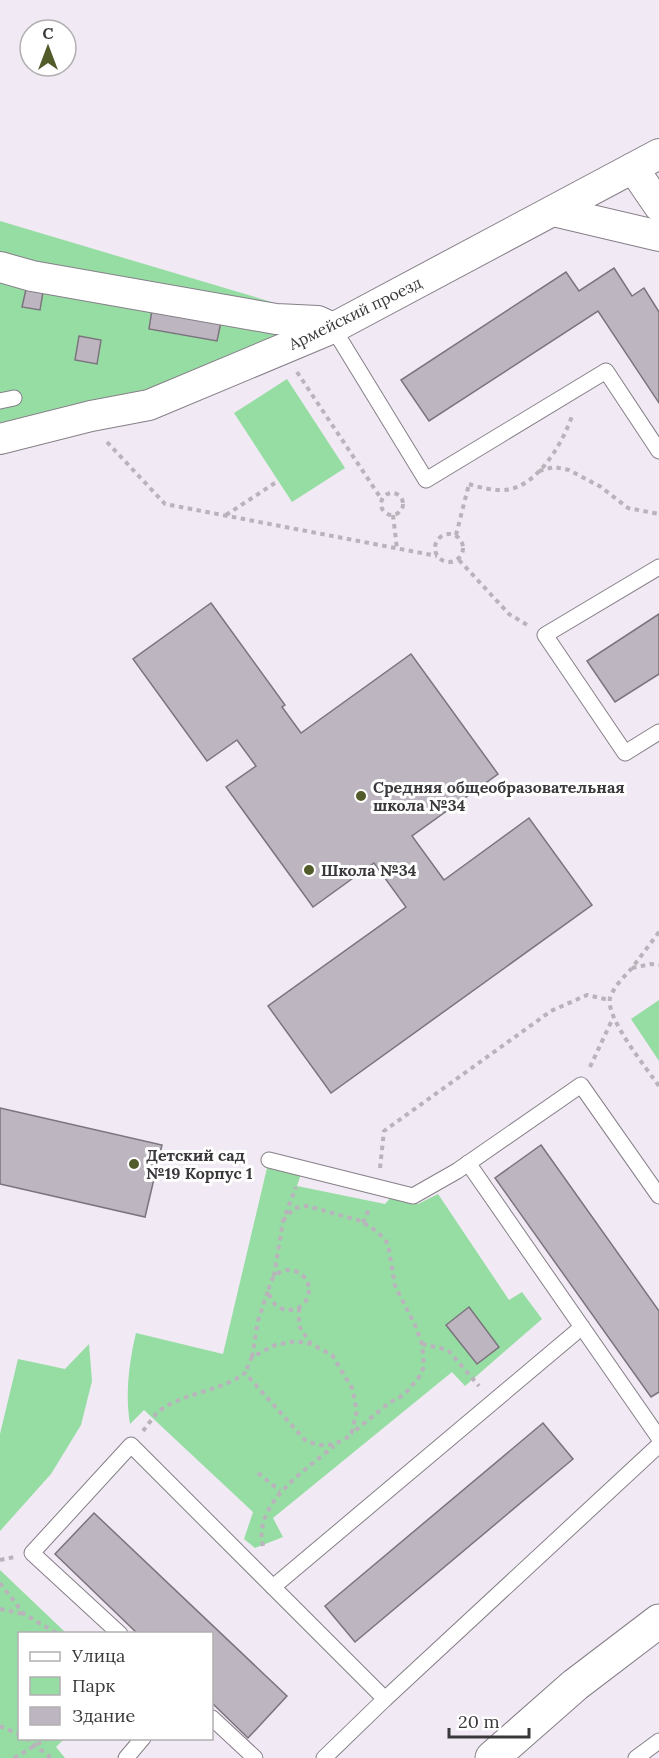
<svg xmlns="http://www.w3.org/2000/svg" width="659" height="1758" viewBox="0 0 659 1758" font-family="Lora,serif">
  <style>
    .green { fill: #96dda4 }
    .building { fill: #bdb6c0; stroke: #7b747d; stroke-width: 1.5 }
    .lines { fill: none; stroke-linecap: round; stroke-linejoin: round }
    .lane-casing { stroke: #867f88; stroke-width: 17 }
    .street-casing { stroke: #867f88; stroke-width: 32 }
    .secondary-casing { stroke: #867f88; stroke-width: 35 }
    .path { stroke: #b9b3bb; stroke-width: 4; stroke-dasharray: 4.5 4.5; stroke-linecap: butt }
    .lane { stroke: #fff; stroke-width: 15 }
    .street { stroke: #fff; stroke-width: 30 }
    .secondary { stroke: #fff; stroke-width: 33 }
    .poi-dot { fill: #525b2a; stroke: #fff; stroke-width: 2 }
    .labels { text-anchor: middle; dominant-baseline: central; stroke-width: 6; stroke-linejoin: round; paint-order: stroke }
    .street-label { font-size: 16px; fill: #3b383c; stroke: #fff }
    .poi-label { font-size: 16px; font-weight: bold; fill: #3b383c; stroke: #fff; text-anchor: start }
  </style>
  <rect width="100%" height="100%" fill="#f1e9f3"/>
  <g class="green">
    <polygon points="0,221 285,306 285,343 154,399 0,430"/>
    <polygon points="287,379 345,468 292,502 234,413"/>
    <polygon points="659,1000 659,1061 631,1019"/>
    <path d="M267,1168L301,1174L297,1186L385,1204L392,1196L418,1204L438,1194L509,1300L522,1292L542,1319L465,1386L452,1372L273,1518L283,1537L255,1548L244,1539L253,1512L144,1410L130,1424C125,1394 129,1363 136,1333L223,1354Z"/>
    <polygon points="89,1344 92,1381 81,1425 51,1474 0,1531 0,1434 18,1359 65,1369"/>
    <polygon points="0,1570 66,1633 20,1634 20,1738 64,1739 56,1747 65,1758 0,1758"/>
  </g>
  <g class="building">
    <polygon points="614,268 632,296 644,288 659,312 659,403 598,311 429,421 401,380 566,272 579,291"/>
    <polygon points="26,289 43,292 40,310 22,307"/>
    <polygon points="152,310 221,322 217,341 149,329"/>
    <polygon points="79,336 101,340 97,364 75,360"/>
    <polygon points="211,603 285,705 282,707 301,733 411,654 498,774 412,836 444,880 529,818 592,905 331,1093 268,1006 406,907 374,863 313,907 226,787 256,766 237,740 207,761 133,659"/>
    <polygon points="659,614 659,674 615,702 587,661"/>
    <polygon points="0,1108 162,1145 145,1217 0,1184"/>
    <polygon points="541,1145 659,1311 659,1392 651,1397 495,1178"/>
    <polygon points="469,1307 499,1347 477,1364 446,1325"/>
    <polygon points="543,1423 573,1459 355,1642 325,1606"/>
    <polygon points="94,1513 287,1696 248,1738 212,1703 212,1634 138,1634 55,1554"/>
  </g>
  <g class="lines">
    <g class="lane-casing">
      <g id="lane">
        <polyline points="333,328 426,480 606,371 659,451"/>
        <polyline points="0,401 14,398"/>
        <polyline points="659,567 545,635 625,753 659,732"/>
        <polyline points="269,1160 413,1196 457,1171 581,1085 659,1196"/>
        <polyline points="468,1163 659,1438"/>
        <polyline points="273,1587 582,1327"/>
        <polyline points="120,1634 32,1553 131,1445 385,1699 659,1445"/>
        <polyline points="212,1718 255,1758"/>
        <polyline points="126,1758 143,1738"/>
        <polyline points="324,1758 385,1699"/>
        <polyline points="636,1758 659,1741"/>
      </g>
    </g>
    <g class="street-casing">
      <g id="street">
        <polyline points="633,168 659,206"/>
        <polyline points="553,211 659,236"/>
        <polyline points="0,267 32,276 276,319 318,321 333,328"/>
        <polyline points="0,439 91,416 149,405 333,328 659,154"/>
      </g>
    </g>
    <g class="secondary-casing">
      <polyline id="secondary" points="492,1758 575,1685 659,1621"/>
    </g>
    <g class="path">
      <polyline points="297,372 382,500"/>
      <polyline points="107,442 165,504 437,556"/>
      <polyline points="539,471 554,467 569,470 601,487 628,508 659,514"/>
      <path d="M469,484C481,488 498,492 511,489C540,482 563,442 572,416"/>
      <circle cx="392" cy="504" r="11"/>
      <polyline points="226,515 278,481"/>
      <polyline points="393,515 397,549"/>
      <circle cx="449" cy="548" r="14"/>
      <polyline points="456,535 469,484"/>
      <polyline points="459,560 509,614 529,626"/>
      <polyline points="659,932 632,968 651,964 659,965"/>
      <path d="M632,968C624,977 614,986 610,998C605,1017 647,1069 659,1086"/>
      <polyline points="590,1067 612,1020"/>
      <polyline points="380,1168 384,1131 551,1011 587,995 609,1000"/>
      <polyline points="283,1221 294,1208 307,1206 358,1220 371,1227 384,1238 388,1244 395,1286 415,1325 422,1344 424,1367 419,1377 405,1394 389,1403 351,1434"/>
      <polyline points="363,1223 370,1207"/>
      <circle cx="289" cy="1290" r="20"/>
      <polyline points="274,1276 283,1221 296,1187"/>
      <polyline points="299,1308 299,1326 311,1344"/>
      <polyline points="422,1344 448,1350 479,1386"/>
      <polyline points="252,1357 258,1321 268,1291"/>
      <path d="M143,1431C148,1425 153,1417 158,1412C183,1392 220,1392 245,1373L305,1440C324,1449 334,1446 351,1435L357,1411L352,1388L332,1355L311,1344L296,1341L275,1345L252,1357L245,1373"/>
      <polyline points="258,1473 280,1491"/>
      <path d="M263,1546C252,1504 307,1469 334,1446"/>
      <polyline points="0,1560 14,1557"/>
      <polyline points="0,1583 24,1614 58,1634"/>
      <polyline points="0,1609 23,1614"/>
      <polyline points="0,1726 20,1735"/>
      <polyline points="26,1738 51,1758"/>
      <polyline points="14,1758 48,1738"/>
    </g>
    <use href="#lane" class="lane"/>
    <use href="#street" class="street"/>
    <use href="#secondary" class="secondary"/>
  </g>
  <g class="poi-dot">
    <circle cx="361" cy="796" r="6"/>
    <circle cx="309" cy="870" r="6"/>
    <circle cx="134" cy="1164" r="6"/>
  </g>
  <g class="labels">
    <g class="street-label">
      <text transform="translate(355 313) rotate(-26)">Армейский проезд</text>
    </g>
    <g class="poi-label">
      <text x="373" y="787">Средняя общеобразовательная<tspan x="373" dy="18">школа №34</tspan></text>
      <text x="321" y="870">Школа №34</text>
      <text x="146" y="1155">Детский сад<tspan x="146" dy="18">№19 Корпус 1</tspan></text>
    </g>
  </g>
  <rect x="18" y="1632" width="195" height="108" fill="#ffffff" stroke="#b1afb1" stroke-width="1.5"/>
  <rect x="30" y="1652" width="30" height="9" fill="#ffffff" stroke="#b1afb1" stroke-width="1.5"/>
  <text x="72" y="1662" font-size="18" fill="#3b383c">Улица</text>
  <rect x="30" y="1677" width="30" height="18" fill="#96dda4" stroke="#b1afb1" stroke-width="1.5"/>
  <text x="72" y="1692" font-size="18" fill="#3b383c">Парк</text>
  <rect x="30" y="1707" width="30" height="18" fill="#bdb6c0" stroke="#b1afb1" stroke-width="1.5"/>
  <text x="72" y="1722" font-size="18" fill="#3b383c">Здание</text>
  <g transform="translate(48 48)"><circle r="28" fill="#ffffff" stroke="#b1afb1" stroke-width="1.5"/>
  <path d="M0-4.5L10 22L0 15L-10 22Z" fill="#525b2a"/>
  <text y="-9" font-size="16" font-weight="bold" text-anchor="middle" fill="#3b383c">С</text>
  </g>
  <path d="M449 1728v9h80v-9" fill="none" stroke="#3b383c" stroke-width="3"/>
  <text x="458" y="1728" font-size="18" fill="#3b383c" stroke="#ffffff" stroke-width="4.5" paint-order="stroke">20 m</text>
</svg>
